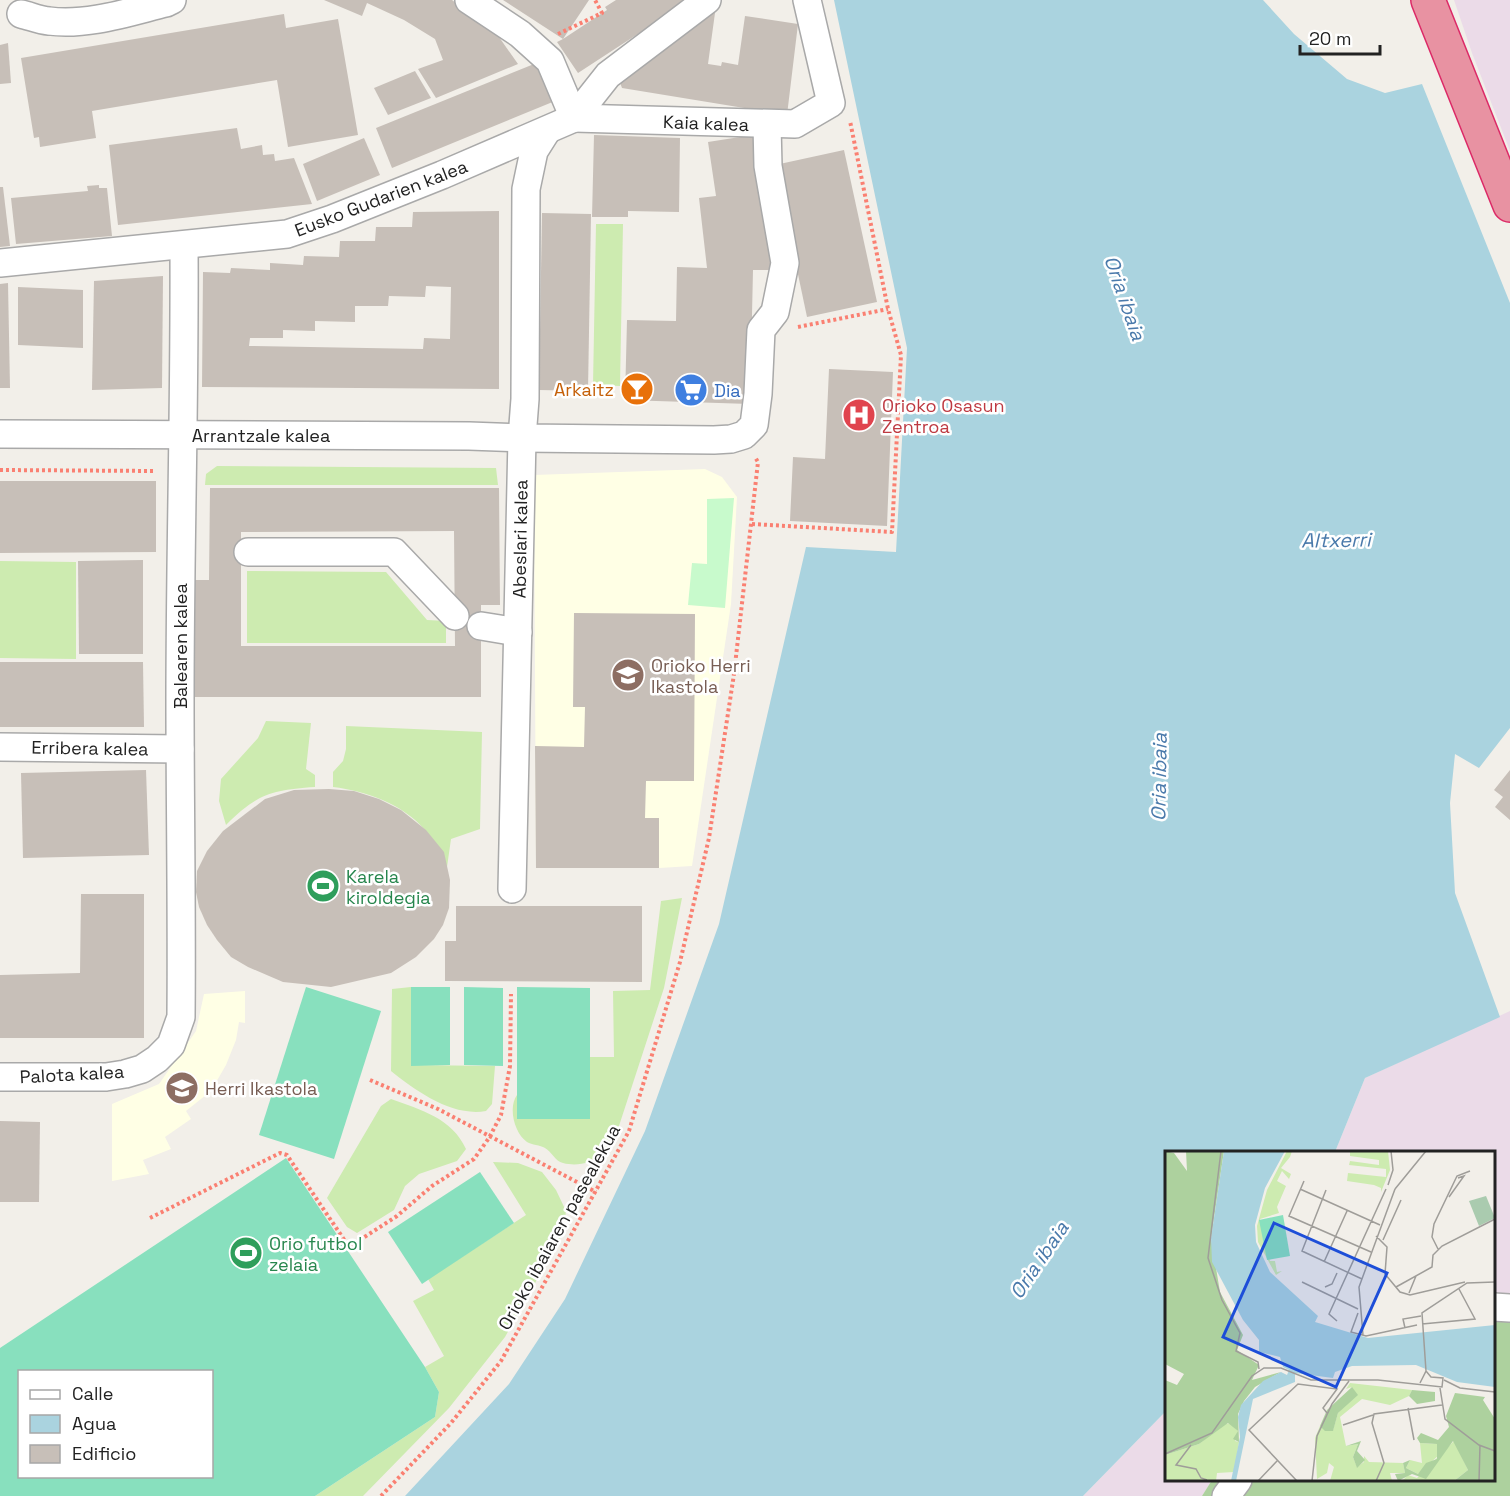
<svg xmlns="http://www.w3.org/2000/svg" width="1510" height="1496" viewBox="0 0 1510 1496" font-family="'Space Grotesk',sans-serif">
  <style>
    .industrial { fill: #ebdbe8 }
    .education { fill: #ffffe5 }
    .grass { fill: #cdebb0 }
    .forest { fill: #add19e }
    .park { fill: #c8facc }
    .pitch { fill: #88e0be; fill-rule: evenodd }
    .water { fill: #aad3df }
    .building { fill: #c7bfb8; fill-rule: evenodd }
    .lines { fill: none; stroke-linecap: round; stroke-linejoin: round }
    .street-casing { stroke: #a9a9a9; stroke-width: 30 }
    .highway-casing { stroke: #dc2a67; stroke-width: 36 }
    .path { stroke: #fa8072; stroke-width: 4; stroke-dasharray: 3 3; stroke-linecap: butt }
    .street { stroke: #fff; stroke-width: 27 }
    .highway { stroke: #e892a2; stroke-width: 33 }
    .labels { text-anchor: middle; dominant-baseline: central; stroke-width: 5; stroke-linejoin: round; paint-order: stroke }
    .street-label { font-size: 18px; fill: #222; stroke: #fff }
    .food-label { font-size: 18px; fill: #c56008; stroke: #fff; text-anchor: end }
    .shop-label { font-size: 18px; fill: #366cbe; stroke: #fff; text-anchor: start }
    .health-label { font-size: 18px; fill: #be3a42; stroke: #fff; text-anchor: start }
    .education-label { font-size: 18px; fill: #785e54; stroke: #fff; text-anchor: start }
    .leisure-label { font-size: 18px; fill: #27864d; stroke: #fff; text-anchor: start }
    .water-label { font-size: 20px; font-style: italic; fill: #4a7aab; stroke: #fff }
    .inset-road { fill: none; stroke: #9f9d99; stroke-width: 1.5 }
    .view { fill: #1d4ed8; fill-opacity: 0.15; stroke: #1d4ed8; stroke-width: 3 }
    .inset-edge { fill: none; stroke: #222; stroke-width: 3 }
  </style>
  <rect width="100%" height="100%" fill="#f2efe9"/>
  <g class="industrial">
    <polygon points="1454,0 1510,0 1510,151 1472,53"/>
    <polygon points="1510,1011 1510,1296 1494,1294 1494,1152 1335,1152 1365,1078"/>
    <polygon points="1166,1411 1166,1480 1212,1480 1202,1496 1083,1496"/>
  </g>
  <g class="education">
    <polygon points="705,469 722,477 737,497 731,604 692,866 659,868 536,868 534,475"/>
    <polygon points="245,991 245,1023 239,1022 236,1040 226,1065 211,1091 186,1111 191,1119 165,1137 171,1149 143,1160 149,1174 112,1181 112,1104 159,1084 196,1031 204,994"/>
  </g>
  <g class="grass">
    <polygon points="596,224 623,224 620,386 593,385"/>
    <polygon points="217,466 496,468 498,485 205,485 206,474"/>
    <polygon points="0,561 76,562 76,659 0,658"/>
    <polygon points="247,571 386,572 427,620 446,621 446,643 247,643"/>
    <path d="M266,721L311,723L306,769L315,775V787C271,790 257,794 226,825L219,801L221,779L258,738Z"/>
    <path d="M346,726L482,732L480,829L451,839L447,867C440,855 434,840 425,830C403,804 366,791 333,787V772L343,761L346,749Z"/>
    <path d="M682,898L664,988L617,1132L605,1157C590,1162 578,1167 563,1163C555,1161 552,1152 545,1148C540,1145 532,1145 527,1142C514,1133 508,1107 517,1095V1119H590V1057H614L613,991L650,990L661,901Z"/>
    <path d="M411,987V1065L495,1066L492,1104L486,1111C452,1117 416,1091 391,1071L392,989Z"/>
    <path d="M391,1099C421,1110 452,1118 466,1149L457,1161L419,1174L405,1186L394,1210L357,1233L347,1227L327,1198L381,1106Z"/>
    <polygon points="493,1162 518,1163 542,1172 556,1190 566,1211 563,1233 505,1337 449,1408 363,1496 315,1496 435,1417 439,1392 425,1367 444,1356 413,1301 434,1290 428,1279 526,1215"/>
  </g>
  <polygon class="forest" points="1494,1294 1510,1296 1510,1496 1202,1496 1212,1480 1494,1480"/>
  <polygon class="park" points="734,498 725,608 688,605 692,563 707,564 707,499"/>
  <g class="pitch">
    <polygon points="306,987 381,1011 334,1159 259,1135"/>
    <polygon points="411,987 450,987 450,1065 411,1066"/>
    <polygon points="464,987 503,988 503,1066 464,1065"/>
    <polygon points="517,987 590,988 590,1119 517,1119"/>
    <path d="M286,1158L425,1367L439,1392L435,1417L315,1496H0V1348ZM20,1372H212V1476H20Z"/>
    <polygon points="480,1172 514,1223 422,1284 388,1232"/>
  </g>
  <polygon class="water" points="834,0 1263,0 1294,34 1347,79 1385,93 1422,84 1510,303 1510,728 1479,768 1455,754 1450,803 1455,893 1500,1017 1365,1078 1335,1152 1166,1152 1166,1411 1083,1496 405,1496 509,1384 565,1299 645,1131 719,924 806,547 896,552 907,348"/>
  <g class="building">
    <polygon points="324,0 452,0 499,37 518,64 436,98 418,69 443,60 435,39 404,20 367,3 362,16"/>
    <polygon points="503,0 589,0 563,39 607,10 605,7 616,0 683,0 673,11 578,73 557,42 563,39"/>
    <polygon points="701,12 715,13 708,64 721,66 722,62 738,65 745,16 798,24 787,115 622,88 618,77"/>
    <polygon points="284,14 286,28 338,19 358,135 288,147 277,80 92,111 96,138 40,147 39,137 34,138 21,58"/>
    <polygon points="8,43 11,83 0,84 0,45"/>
    <polygon points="539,62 555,101 392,168 376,128"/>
    <polygon points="415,71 431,98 388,115 374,88"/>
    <polygon points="237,128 241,149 262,145 263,155 274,154 275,161 294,158 312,204 118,225 109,145"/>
    <polygon points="759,134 773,219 771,270 753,270 750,404 625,400 627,320 676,321 677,267 707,268 699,198 716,196 708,142"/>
    <polygon points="594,135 680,138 679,212 628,211 628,217 592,217"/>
    <polygon points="364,138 380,175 317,201 303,164"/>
    <polygon points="844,150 877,302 807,317 775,165"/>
    <polygon points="99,185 99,188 107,188 112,236 16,244 11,198 88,191 87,186"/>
    <polygon points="0,187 3,187 10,246 0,247"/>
    <path d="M499,211V389L202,387L203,272L230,273L231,268L270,270V263L303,265L304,256L339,257L340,241H375L376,227H412L413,212ZM426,286L451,287L450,339L424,338L423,349L249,346L250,338H283V330L315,331V321L355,322V306H388L389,296L425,297Z"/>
    <polygon points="542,213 591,214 588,391 539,390"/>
    <polygon points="163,276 162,388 92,390 94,281"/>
    <polygon points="8,283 10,388 0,388 0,284"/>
    <polygon points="18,287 83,290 83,348 18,345"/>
    <polygon points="829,369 893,372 887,526 790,521 793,457 825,459"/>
    <polygon points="0,481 156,481 156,552 0,553"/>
    <path d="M210,488H499L500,605H481V697H191V580H209ZM454,531L455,646H241V532Z"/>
    <polygon points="143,560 143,654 79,654 78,561"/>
    <polygon points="574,613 695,614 694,781 646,781 645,818 659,818 659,868 536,868 535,746 584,747 585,707 573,707"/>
    <polygon points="0,662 143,662 144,727 0,727"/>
    <polygon points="146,770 149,855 23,858 21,773"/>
    <polygon points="1510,770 1510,820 1495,807 1503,797 1494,790"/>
    <polygon points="329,789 354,791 379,799 401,810 426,830 444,852 450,880 449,908 443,925 434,939 416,957 391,973 331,987 283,982 248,967 231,957 217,940 207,925 199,907 196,892 197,871 207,851 223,831 265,799 294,790"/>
    <polygon points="81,894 144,894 144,1038 0,1038 0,975 80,973"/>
    <polygon points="456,906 642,906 642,982 445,981 445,941 456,941"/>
    <polygon points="0,1121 40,1122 39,1202 0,1202"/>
  </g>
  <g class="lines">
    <g class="street-casing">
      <g id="street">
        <polyline points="469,0 520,34 550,61 574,118"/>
        <path d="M21,14C30,16 39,20 49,21C87,26 129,12 166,3L172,0"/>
        <polyline points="574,118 795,124 831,103 807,0"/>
        <polyline points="0,263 287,234 332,219 442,175 574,118 608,75 707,0"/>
        <polyline points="0,434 469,436 522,438 714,440 731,439 744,435 754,425 758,394 761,330 775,312 785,263 768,166 767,125"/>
        <polyline points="248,552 394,552 455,616"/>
        <polyline points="481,626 518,632"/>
        <polyline points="0,747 180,749"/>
        <polyline points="512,889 522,438 525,399 526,189 534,151 546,132"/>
        <path d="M0,1077H106L125,1074L142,1069L157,1059L171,1045L181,1017C182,911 180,805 180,699C180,548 185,397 184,246"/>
        <polyline points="1494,1307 1510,1308"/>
        <polyline points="1226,1496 1238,1480"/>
      </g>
    </g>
    <g class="highway-casing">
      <polyline id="highway" points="1428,0 1510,205"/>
    </g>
    <g class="path">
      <polyline points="558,34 602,13 595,0"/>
      <polyline points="798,327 888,309"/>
      <polyline points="0,470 155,471"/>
      <polyline points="752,524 892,532 901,355 888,309 850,121"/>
      <polyline points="370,1080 438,1109 596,1192"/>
      <polyline points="150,1218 280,1153 287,1155 349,1247 397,1216 432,1186 474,1159 489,1138 501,1115 510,1066 511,994"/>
      <polyline points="381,1496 451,1423 501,1361 629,1131 680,962 709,838 734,674 758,462 755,457"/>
    </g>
    <use href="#street" class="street"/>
    <use href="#highway" class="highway"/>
  </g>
  <defs>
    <g id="bar-disc" transform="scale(1.725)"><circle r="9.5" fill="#e8710a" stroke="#fff"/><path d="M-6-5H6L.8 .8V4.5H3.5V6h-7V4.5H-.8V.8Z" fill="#fff"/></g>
    <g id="supermarket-disc" transform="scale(1.725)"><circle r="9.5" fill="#3f7fe0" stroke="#fff"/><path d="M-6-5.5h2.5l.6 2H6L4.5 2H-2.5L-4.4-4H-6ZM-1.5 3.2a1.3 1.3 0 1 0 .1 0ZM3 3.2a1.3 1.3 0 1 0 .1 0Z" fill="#fff"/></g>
    <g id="hospital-disc" transform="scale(1.725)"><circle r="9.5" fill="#e0444e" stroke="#fff"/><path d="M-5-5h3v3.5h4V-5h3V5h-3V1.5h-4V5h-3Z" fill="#fff"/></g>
    <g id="school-disc" transform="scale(1.725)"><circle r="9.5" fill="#8d6e63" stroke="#fff"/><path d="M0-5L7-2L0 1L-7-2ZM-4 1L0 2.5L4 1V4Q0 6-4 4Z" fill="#fff"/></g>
    <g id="stadium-disc" transform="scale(1.725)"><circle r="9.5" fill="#2e9e5b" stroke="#fff"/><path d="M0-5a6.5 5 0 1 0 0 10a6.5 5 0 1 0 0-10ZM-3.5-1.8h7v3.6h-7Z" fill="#fff"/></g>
  </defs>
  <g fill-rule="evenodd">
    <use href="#bar-disc" x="637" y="389"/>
    <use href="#supermarket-disc" x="691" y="390"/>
    <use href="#hospital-disc" x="859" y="415"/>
    <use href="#school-disc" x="628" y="675"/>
    <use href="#stadium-disc" x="323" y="886"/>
    <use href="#school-disc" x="182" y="1088"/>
    <use href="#stadium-disc" x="246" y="1253"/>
  </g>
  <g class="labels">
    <g class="street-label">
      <text transform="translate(706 123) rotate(2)">Kaia kalea</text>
      <text transform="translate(381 198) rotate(-21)">Eusko Gudarien kalea</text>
      <text x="261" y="435">Arrantzale kalea</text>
      <text transform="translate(520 539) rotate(-89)">Abeslari kalea</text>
      <text transform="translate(180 646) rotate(-90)">Balearen kalea</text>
      <text transform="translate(90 748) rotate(1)">Erribera kalea</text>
      <text transform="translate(72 1074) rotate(-3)">Palota kalea</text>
      <text transform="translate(559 1227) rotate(-61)">Orioko ibaiaren pasealekua</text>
    </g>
    <g class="food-label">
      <text x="614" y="389">Arkaitz</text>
    </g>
    <g class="shop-label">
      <text x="714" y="390">Dia</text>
    </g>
    <g class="health-label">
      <text x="882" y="405">Orioko Osasun<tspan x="882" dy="21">Zentroa</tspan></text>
    </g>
    <g class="education-label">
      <text x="651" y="665">Orioko Herri<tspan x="651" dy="21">Ikastola</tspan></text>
      <text x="205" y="1088">Herri Ikastola</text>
    </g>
    <g class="leisure-label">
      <text x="346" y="876">Karela<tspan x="346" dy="21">kiroldegia</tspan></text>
      <text x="269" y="1243">Orio futbol<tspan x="269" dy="21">zelaia</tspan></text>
    </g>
    <g class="water-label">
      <text transform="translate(1125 298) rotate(71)">Oria ibaia</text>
      <text transform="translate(1336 540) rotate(-1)">Altxerri</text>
      <text transform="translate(1159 777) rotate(-89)">Oria ibaia</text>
      <text transform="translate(1039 1260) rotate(-56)">Oria ibaia</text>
    </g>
  </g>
  <g transform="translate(1165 1151)">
    <rect width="330" height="330" fill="#f2efe9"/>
    <path d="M122,0H127L125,6L116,17L126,23L124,28L117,20L112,30L121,35L112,56L114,62L95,68L105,110H110L112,121L117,120L111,124L93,91L92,75L102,39ZM185,0H223L225,19L216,41V37L209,34L182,30L183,22L221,26V18L184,14L185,10L214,14V9L185,5ZM185,232L247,239L244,245L225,254L197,248L175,266L181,295L193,293L188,306L192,316L199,311V305L204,311L238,312L240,322H225L227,330H165L169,316L164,312L162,322L152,328L150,287L155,275L168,279L173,262L185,248L187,236L181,238ZM65,272L73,280L70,290L74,291L69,321L52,322L51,330H0V304L34,293L57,274ZM289,290L303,319L289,330H237L243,324L252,327ZM255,292L273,293L274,304L253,323L241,317L245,309L257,312Z" fill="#cdebb0"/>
    <path d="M0,0L9,2L22,20L21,0H59L46,87L55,141L78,184L72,199L94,214L87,229L116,221L90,236L79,250L73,263L74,291L68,288L73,280L63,272L34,293L0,304V229L12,234L19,223L0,213ZM187,236L193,244L173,262L168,280H160L155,275L162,259ZM247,239L270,241V250L252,253L244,245ZM290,242L320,246L318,249L330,268V330H289L303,319L288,290L261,328L247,323L233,330L230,323L240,322L238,312L245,309L241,317L253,323L261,312L272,308V293L255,292L252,287L256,282L273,289L284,276L281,265ZM196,290L192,300L200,309L192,317L188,306L193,293L181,295Z" fill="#add19e"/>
    <path d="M321,45L330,67L314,75L304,50Z" fill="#aacbaf"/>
    <path d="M118,64L125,105L102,109L94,69Z" fill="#88e0be"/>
    <path d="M59,0H120L100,37L90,74L91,91L105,121L153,165L150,171L203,187L330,174V236L292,231L251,214L187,215L170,221L168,227L130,222V231L88,248L71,330H66L75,286L73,266L76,254L98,230L116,221L122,224L124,219L118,216L115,206L94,201V189L78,169L47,111L46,87Z" fill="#aad3df"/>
    <path class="inset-road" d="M56,0L43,107L57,149L75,182L71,200L93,211L94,218M139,30L124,65L206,101M223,34L228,19L226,0M135,38L215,74M230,38L261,0M161,39L137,100L197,128M284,46L299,25L293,27M211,85L222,96L220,123L235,141L245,144L300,131M218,89L236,49M273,98L267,86L269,73L292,25L305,20M159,111L182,60M137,131L193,158M160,136L167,133L172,122M231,136L267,116L268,104L277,95L330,68M244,142L251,125M193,162L186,181L201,185L252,174M172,170L164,163L221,38M257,173L310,168L294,138M240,177L238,168L256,165M198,184L194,136L230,38M279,229L295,237L330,241M255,232L261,220L257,162L302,132L330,131M275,237L280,268L314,294L330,300M243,257L249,289M178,274L208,264M26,294L11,314L31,318L36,327L42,329M0,303L47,282L87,225L99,217H116L146,229H213L277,236L278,227L266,226L261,220M93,330L112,310M132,330L84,279L133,233L172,238L158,257L162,262M147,330L152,285L167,253L184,230M211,330L219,312L207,272L209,263L277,254M314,330L315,294"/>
    <path class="view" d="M109,72L222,122L171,236L58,186Z"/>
    <rect width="330" height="330" class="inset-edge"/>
  </g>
  <rect x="18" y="1370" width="195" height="108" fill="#ffffff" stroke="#a7a7a7" stroke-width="1.5"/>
  <rect x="30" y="1390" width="30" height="9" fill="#ffffff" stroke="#a7a7a7" stroke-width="1.5"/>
  <text x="72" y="1400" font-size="18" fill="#222222">Calle</text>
  <rect x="30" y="1415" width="30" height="18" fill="#aad3df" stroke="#a7a7a7" stroke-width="1.5"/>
  <text x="72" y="1430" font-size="18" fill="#222222">Agua</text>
  <rect x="30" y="1445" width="30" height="18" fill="#c7bfb8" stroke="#a7a7a7" stroke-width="1.5"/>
  <text x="72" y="1460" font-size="18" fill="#222222">Edificio</text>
  <path d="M1300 45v9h80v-9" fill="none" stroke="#222222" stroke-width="3"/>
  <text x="1309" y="45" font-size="18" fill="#222222" stroke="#ffffff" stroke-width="4.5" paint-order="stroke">20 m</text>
</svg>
